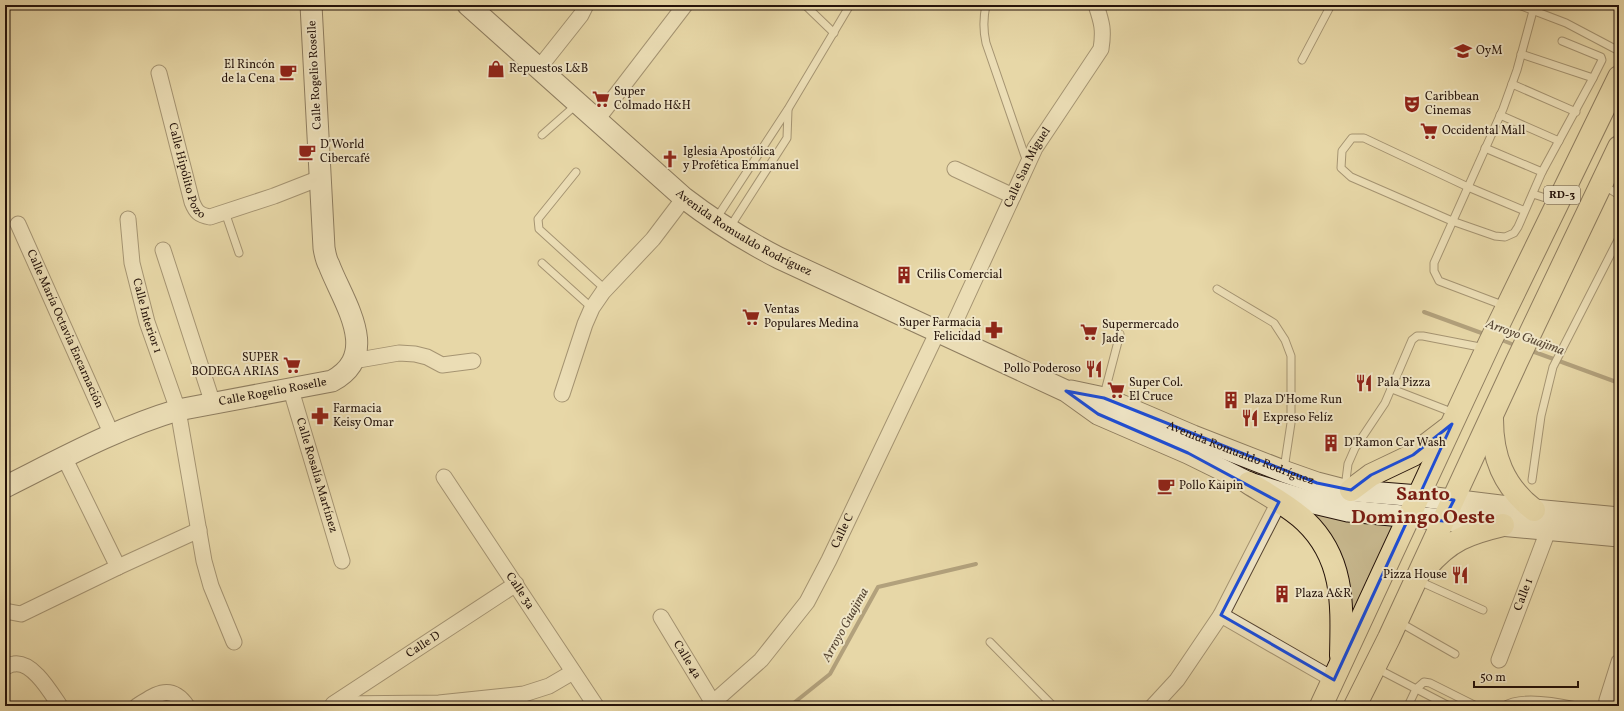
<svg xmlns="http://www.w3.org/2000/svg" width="1624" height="711" viewBox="0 0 1624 711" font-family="Vollkorn,serif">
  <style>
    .park { fill: #c6b68c; stroke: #76644b }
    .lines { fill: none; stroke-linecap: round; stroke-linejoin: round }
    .stream { stroke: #726048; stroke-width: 4 }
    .lane-casing { stroke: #564431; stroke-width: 9 }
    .street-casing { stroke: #564431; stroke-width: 17 }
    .secondary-casing { stroke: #25130a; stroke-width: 23 }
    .primary-casing { stroke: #25130a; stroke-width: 24 }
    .lane { stroke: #efe5c6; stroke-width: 7 }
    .street { stroke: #efe5c6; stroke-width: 15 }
    .secondary { stroke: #efe5c6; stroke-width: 21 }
    .primary { stroke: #e7d7a7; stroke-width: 22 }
    .marked { fill: none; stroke: #1d4ed8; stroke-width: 3; stroke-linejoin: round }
    .labels { text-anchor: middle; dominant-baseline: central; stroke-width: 4; stroke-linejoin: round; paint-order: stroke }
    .shield { fill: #efe5c6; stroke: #625242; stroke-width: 1 }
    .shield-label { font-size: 11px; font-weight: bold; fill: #25130a }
    .poi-label { font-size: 12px; fill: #25130a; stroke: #efe5c6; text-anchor: start }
    .street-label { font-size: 12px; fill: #25130a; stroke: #efe5c6 }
    .water-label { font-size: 13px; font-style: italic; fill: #584734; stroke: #efe5c6 }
    .town-label { font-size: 20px; font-weight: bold; fill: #7a1f14; stroke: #efe5c6 }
  </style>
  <rect width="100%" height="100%" fill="#e7d7a7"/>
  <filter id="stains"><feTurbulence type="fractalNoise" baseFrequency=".005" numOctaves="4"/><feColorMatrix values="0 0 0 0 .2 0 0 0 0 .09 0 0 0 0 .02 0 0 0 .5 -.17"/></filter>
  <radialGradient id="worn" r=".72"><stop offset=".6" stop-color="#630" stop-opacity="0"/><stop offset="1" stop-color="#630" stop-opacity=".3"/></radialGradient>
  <polygon class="park" points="1313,513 1396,525 1346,634 1308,517"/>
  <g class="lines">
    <g class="stream">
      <polyline points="1424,312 1487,335"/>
      <polyline points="1499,339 1517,346"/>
      <polyline points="1529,350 1619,383"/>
      <polyline points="790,706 830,674 878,587 976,564"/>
    </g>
    <g class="lane-casing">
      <g id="lane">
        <polyline points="805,5 834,33"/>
        <path d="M986,5C983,19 983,30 986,43L1027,162"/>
        <polyline points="1519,5 1566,23 1619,51"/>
        <polyline points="1562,41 1601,57 1602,60 1593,78"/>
        <polyline points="1521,54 1593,78 1542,172"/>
        <polyline points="1302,60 1331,5"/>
        <polyline points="1512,84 1576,112"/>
        <polyline points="1500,115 1559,141"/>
        <polyline points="542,135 576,105"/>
        <polyline points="1485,148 1542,172 1518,227 1514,233 1505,237 1495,236 1452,221 1351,177 1341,168 1342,151 1352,138 1364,138 1468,187 1525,211"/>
        <polyline points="576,172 538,219 539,229 605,289"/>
        <polyline points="1603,185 1619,195"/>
        <polyline points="1533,194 1555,201"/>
        <polyline points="225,212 239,253"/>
        <polyline points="716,219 788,109 850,5"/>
        <polyline points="730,227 787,138 788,110"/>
        <polyline points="542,263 592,308"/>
        <polyline points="1217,289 1274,323 1285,340 1291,356 1291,423 1284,469"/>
        <polyline points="1505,306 1439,281 1434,271 1434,263 1503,109 1517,70 1533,11"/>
        <polyline points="1392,389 1454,413"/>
        <polyline points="1104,395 1120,334"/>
        <polyline points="1532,480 1541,416 1553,367 1619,238"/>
        <polyline points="1345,488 1348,464 1355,448 1385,403 1412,340 1417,336 1423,336 1485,348"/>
        <polyline points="1419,581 1483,610"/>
        <polyline points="1399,622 1455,654"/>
        <polyline points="990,642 1053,706"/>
        <polyline points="1376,668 1449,706"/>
        <polyline points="1408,706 1416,689 1424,682 1430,683 1476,706"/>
        <path d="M1504,706C1520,695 1558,702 1576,706"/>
      </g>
    </g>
    <g class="street-casing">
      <g id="street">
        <polyline points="539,68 581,15 586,5"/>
        <path id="s1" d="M159,73L192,202C196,212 199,215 210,217L274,196L320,178"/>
        <polyline points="596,121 685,5"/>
        <polyline points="955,169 1013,196"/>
        <path id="s2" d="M128,219L132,263L147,322L178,410L204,561L211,586L234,642"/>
        <path id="s3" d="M18,224L112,435"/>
        <polyline points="163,250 213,404"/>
        <path id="s4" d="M949,335L1035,148L1101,49C1104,30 1102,23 1096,5"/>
        <polyline points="353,361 399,353 415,354 427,357 442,365 473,361"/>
        <path id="s5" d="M291,390L342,561"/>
        <polyline points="562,394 585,324 592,308 603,292 653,239 684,198"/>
        <polyline points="64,457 118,567"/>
        <path id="s6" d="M444,477L596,706"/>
        <polyline points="5,611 21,614 118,567 199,530"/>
        <polyline points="1221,615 1334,680"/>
        <path id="s7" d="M661,617L713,703"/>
        <path id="s8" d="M1499,660L1549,528"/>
        <path d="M5,667C8,666 11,664 14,664C33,661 51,693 60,706"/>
        <path id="s9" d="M333,704L516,584"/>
        <polyline points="334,704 439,703 524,694 549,686 573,672"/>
        <path d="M137,706C156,694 171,683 187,706"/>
        <path id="s10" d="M709,706L761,660L807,602L829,560L938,331"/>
        <polyline points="1153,706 1177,680 1221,615 1279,502"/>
        <polyline points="1616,706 1607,700 1619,662"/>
      </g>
    </g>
    <g class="secondary-casing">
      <g id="secondary">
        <path id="s11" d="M468,5L684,198C714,221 746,241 779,258L1066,391L1098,414L1188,453L1249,483L1314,503L1348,511L1619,536"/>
        <path id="s12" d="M1071,391L1104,398L1193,436L1283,471L1317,483L1344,490L1419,496L1534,510L1619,518"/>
        <path id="s13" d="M5,487C61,459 117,428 178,410L332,381C382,354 343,302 329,265C326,260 325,254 324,248L311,5"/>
      </g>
    </g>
    <g class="primary-casing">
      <g id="primary">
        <path d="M1492,419C1492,456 1503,486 1534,510"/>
        <path d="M1249,483C1268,495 1289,506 1305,521C1345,559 1342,606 1341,656"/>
        <polyline points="1351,490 1371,475 1413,455 1447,429"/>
        <path d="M1426,568C1449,540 1469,533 1503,525"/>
        <polyline points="1321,706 1490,342 1619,77"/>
        <polyline points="1355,706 1389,638 1517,361 1619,147"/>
      </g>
    </g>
    <use href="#lane" class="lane"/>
    <use href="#street" class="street"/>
    <use href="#secondary" class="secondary"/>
    <use href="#primary" class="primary"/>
  </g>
  <path d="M0 0H1624V711H0ZM1066,391L1104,398L1317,483L1351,490L1371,475L1413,455L1452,424L1419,496L1454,500L1443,521L1409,517L1334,680L1221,615L1279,502L1188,453L1098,414Z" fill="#e7d7a7" fill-opacity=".55" fill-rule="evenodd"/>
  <path class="marked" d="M1066,391L1104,398L1317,483L1351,490L1371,475L1413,455L1452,424L1419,496L1454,500L1443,521L1409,517L1334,680L1221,615L1279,502L1188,453L1098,414Z"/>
  <defs>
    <g id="university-bare" transform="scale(1.38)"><path d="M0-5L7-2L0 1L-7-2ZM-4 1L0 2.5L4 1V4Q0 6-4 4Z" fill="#8f2418" stroke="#efe5c6" stroke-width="2.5" paint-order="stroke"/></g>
    <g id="shop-bare" transform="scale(1.38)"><path d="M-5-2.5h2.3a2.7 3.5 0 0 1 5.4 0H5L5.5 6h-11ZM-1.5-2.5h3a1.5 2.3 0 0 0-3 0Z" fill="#8f2418" stroke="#efe5c6" stroke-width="2.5" paint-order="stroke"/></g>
    <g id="cafe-bare" transform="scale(1.38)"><path d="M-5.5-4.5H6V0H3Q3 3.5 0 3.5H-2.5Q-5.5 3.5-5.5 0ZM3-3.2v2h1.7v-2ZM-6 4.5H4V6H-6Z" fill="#8f2418" stroke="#efe5c6" stroke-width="2.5" paint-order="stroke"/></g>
    <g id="supermarket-bare" transform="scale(1.38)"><path d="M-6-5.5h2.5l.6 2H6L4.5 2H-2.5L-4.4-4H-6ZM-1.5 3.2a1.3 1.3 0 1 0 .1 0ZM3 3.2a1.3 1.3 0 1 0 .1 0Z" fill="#8f2418" stroke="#efe5c6" stroke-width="2.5" paint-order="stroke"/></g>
    <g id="theatre-bare" transform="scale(1.38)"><path d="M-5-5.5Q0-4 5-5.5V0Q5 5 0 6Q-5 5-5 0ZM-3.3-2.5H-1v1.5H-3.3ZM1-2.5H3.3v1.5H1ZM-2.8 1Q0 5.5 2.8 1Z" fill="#8f2418" stroke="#efe5c6" stroke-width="2.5" paint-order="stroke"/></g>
    <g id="church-bare" transform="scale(1.38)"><path d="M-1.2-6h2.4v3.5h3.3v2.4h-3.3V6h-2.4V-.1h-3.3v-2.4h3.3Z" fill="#8f2418" stroke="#efe5c6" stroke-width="2.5" paint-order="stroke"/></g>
    <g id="building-bare" transform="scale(1.38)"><path d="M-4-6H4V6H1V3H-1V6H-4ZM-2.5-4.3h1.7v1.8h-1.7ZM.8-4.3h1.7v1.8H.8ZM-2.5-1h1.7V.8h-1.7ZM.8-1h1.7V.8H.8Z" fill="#8f2418" stroke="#efe5c6" stroke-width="2.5" paint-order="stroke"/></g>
    <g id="pharmacy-bare" transform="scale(1.38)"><path d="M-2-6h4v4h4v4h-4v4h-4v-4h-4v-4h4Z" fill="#8f2418" stroke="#efe5c6" stroke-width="2.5" paint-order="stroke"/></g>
    <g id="restaurant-bare" transform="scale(1.38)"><path d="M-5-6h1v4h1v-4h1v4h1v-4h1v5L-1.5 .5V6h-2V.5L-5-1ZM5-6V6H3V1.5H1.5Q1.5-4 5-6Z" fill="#8f2418" stroke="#efe5c6" stroke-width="2.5" paint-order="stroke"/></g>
  </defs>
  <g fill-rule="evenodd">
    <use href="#university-bare" x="1463" y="51"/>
    <use href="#shop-bare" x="496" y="69"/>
    <use href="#cafe-bare" x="288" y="72"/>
    <use href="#supermarket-bare" x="601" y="99"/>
    <use href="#theatre-bare" x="1412" y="104"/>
    <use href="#supermarket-bare" x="1429" y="131"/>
    <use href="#cafe-bare" x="307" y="152"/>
    <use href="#church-bare" x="670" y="159"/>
    <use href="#building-bare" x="904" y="275"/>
    <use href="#supermarket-bare" x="751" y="317"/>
    <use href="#pharmacy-bare" x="994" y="330"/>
    <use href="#supermarket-bare" x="1089" y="332"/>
    <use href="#supermarket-bare" x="292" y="365"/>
    <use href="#restaurant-bare" x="1094" y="369"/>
    <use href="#restaurant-bare" x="1364" y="383"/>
    <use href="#supermarket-bare" x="1116" y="390"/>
    <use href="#building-bare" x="1231" y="400"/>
    <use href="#pharmacy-bare" x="320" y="416"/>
    <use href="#restaurant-bare" x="1250" y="418"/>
    <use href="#building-bare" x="1331" y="443"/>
    <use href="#cafe-bare" x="1166" y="486"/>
    <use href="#restaurant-bare" x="1460" y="575"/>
    <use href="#building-bare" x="1282" y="594"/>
  </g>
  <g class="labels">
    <rect class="shield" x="1544" y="186" width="36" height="18" rx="3"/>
    <g class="shield-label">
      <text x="1562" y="195">RD-3</text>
    </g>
    <g class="poi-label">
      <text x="1476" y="51">OyM</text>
      <text x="275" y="65" text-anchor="end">El Rincón<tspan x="275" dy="14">de la Cena</tspan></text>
      <text x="509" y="69">Repuestos L&amp;B</text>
      <text x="614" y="92">Super<tspan x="614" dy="14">Colmado H&amp;H</tspan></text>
      <text x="1425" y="97">Caribbean<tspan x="1425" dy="14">Cinemas</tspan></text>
      <text x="1442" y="131">Occidental Mall</text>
      <text x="320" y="145">D'World<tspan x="320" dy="14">Cibercafé</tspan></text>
      <text x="683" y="152">Iglesia Apostólica<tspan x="683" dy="14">y Profética Emmanuel</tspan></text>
      <text x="917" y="275">Crilis Comercial</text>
      <text x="764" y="310">Ventas<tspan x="764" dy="14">Populares Medina</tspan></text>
      <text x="981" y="323" text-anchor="end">Super Farmacia<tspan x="981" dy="14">Felicidad</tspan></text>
      <text x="1102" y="325">Supermercado<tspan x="1102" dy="14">Jade</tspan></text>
      <text x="279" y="358" text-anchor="end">SUPER<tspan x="279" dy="14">BODEGA ARIAS</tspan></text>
      <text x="1081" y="369" text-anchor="end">Pollo Poderoso</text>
      <text x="1129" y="383">Super Col.<tspan x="1129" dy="14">El Cruce</tspan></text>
      <text x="1377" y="383">Pala Pizza</text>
      <text x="1244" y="400">Plaza D'Home Run</text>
      <text x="333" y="409">Farmacia<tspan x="333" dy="14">Keisy Omar</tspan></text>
      <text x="1263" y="418">Expreso Felíz</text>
      <text x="1344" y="443">D'Ramon Car Wash</text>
      <text x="1179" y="486">Pollo Kaipin</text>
      <text x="1447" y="575" text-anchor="end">Pizza House</text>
      <text x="1295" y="594">Plaza A&amp;R</text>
    </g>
    <g class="street-label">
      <text transform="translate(315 75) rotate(-93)">Calle Rogelio Roselle</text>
      <text stroke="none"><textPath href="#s1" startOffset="102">Calle Hipólito Pozo</textPath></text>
      <text stroke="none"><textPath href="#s4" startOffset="185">Calle San Miguel</textPath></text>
      <text stroke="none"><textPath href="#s11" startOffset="359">Avenida Romualdo Rodríguez</textPath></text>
      <text stroke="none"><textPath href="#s2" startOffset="99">Calle Interior 1</textPath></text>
      <text stroke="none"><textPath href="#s3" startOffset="115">Calle María Octavia Encarnación</textPath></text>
      <text stroke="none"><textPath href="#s13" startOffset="286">Calle Rogelio Roselle</textPath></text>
      <text stroke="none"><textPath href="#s12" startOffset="181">Avenida Romualdo Rodríguez</textPath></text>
      <text stroke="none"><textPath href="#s5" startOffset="89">Calle Rosalía Martínez</textPath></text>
      <text stroke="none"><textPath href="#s10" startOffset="223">Calle C</textPath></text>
      <text stroke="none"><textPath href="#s6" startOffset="137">Calle 3a</textPath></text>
      <text stroke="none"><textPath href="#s8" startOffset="70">Calle 1</textPath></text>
      <text stroke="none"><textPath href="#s9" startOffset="108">Calle D</textPath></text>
      <text stroke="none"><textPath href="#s7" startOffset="50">Calle 4a</textPath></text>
    </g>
    <g class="water-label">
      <text transform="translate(1525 338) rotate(20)">Arroyo Guajima</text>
      <text transform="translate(846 625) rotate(-61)">Arroyo Guajima</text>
    </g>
    <g class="town-label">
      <text x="1423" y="495">Santo<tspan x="1423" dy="23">Domingo Oeste</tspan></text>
    </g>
  </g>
  <rect width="1624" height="711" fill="none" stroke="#e7d7a7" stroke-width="20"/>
  <rect x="6" y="6" width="1612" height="699" fill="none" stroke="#25130a" stroke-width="2"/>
  <rect x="10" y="10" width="1604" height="691" fill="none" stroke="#25130a"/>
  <path d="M1474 681v6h104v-6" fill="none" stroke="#25130a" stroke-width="2"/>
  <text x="1480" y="681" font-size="12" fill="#25130a" stroke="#efe5c6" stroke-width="3" paint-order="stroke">50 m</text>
  <rect width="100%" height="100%" filter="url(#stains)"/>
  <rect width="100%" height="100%" fill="url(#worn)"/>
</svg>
